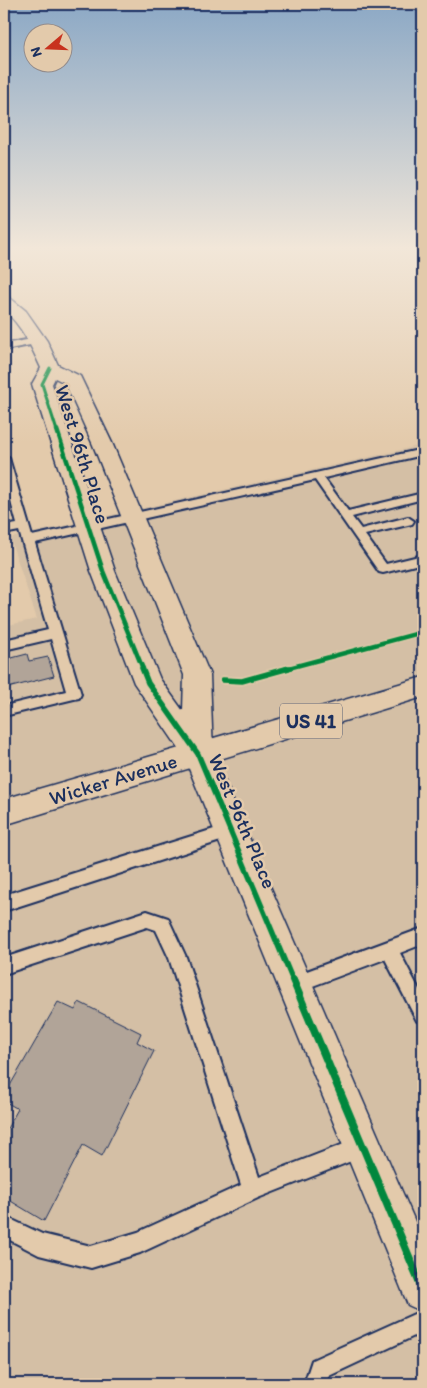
<svg xmlns="http://www.w3.org/2000/svg" width="427" height="1388" viewBox="0 0 427 1388" font-family="Itim,sans-serif">
  <style>
    .built { fill: #d4bfa5 }
    .building { fill: #b1a498; stroke: #1b2f5e }
    .lines { fill: none; stroke-linecap: round; stroke-linejoin: round }
    .lane-casing { stroke: #1b2f5e; stroke-width: 4 }
    .street-casing { stroke: #1b2f5e; stroke-width: 3 }
    .secondary-casing { stroke: #1b2f5e; stroke-width: 3 }
    .highway-casing { stroke: #1b2f5e; stroke-width: 3 }
    .lane { fill: #e3caab; fill-rule: evenodd }
    .street { fill: #e3caab; fill-rule: evenodd }
    .secondary { fill: #e3caab; fill-rule: evenodd }
    .highway { fill: #e3caab; fill-rule: evenodd }
    .cycleway-far3-casing { stroke: #e3caab; stroke-width: 5 }
    .cycleway-far2-casing { stroke: #e3caab; stroke-width: 7 }
    .cycleway-far1-casing { stroke: #e3caab; stroke-width: 9 }
    .cycleway-casing { stroke: #e3caab; stroke-width: 11 }
    .cycleway-far3 { stroke: #00873e; stroke-width: 3 }
    .cycleway-far2 { stroke: #00873e; stroke-width: 4.5 }
    .cycleway-far1 { stroke: #00873e; stroke-width: 5.5 }
    .cycleway { stroke: #00873e; stroke-width: 8 }
    .labels { text-anchor: middle; dominant-baseline: central; stroke-width: 5; stroke-linejoin: round; paint-order: stroke }
    .shield { fill: #e3caab; stroke: #575e75; stroke-width: 1 }
    .shield-label { font-size: 20px; font-weight: bold; fill: #1b2f5e }
    .street-label { font-size: 21px; fill: #1b2f5e; stroke: #e3caab }
  </style>
  <rect width="100%" height="100%" fill="#e3caab"/>
  <filter id="ink" filterUnits="userSpaceOnUse"><feTurbulence type="fractalNoise" baseFrequency=".02" numOctaves="2"/><feDisplacementMap in="SourceGraphic" scale="10" xChannelSelector="R" yChannelSelector="G"/><feConvolveMatrix kernelMatrix="1 2 1 2 8 2 1 2 1" color-interpolation-filters="sRGB"/></filter>
  <g filter="url(#ink)">
    <polygon class="built" points="423,445 423,1384 4,1384 4,626 37,619 10,538"/>
    <g class="building">
      <polygon points="27,654 29,661 48,657 54,676 4,689 4,660"/>
      <polygon points="58,1002 75,1010 79,1002 141,1033 137,1042 154,1051 102,1156 83,1145 44,1221 4,1197 4,1134 18,1109 4,1101 4,1096"/>
    </g>
    <g class="lines">
      <g class="lane-casing">
        <g id="lane">
          <polygon points="38,338 43,341 41,343 4,350 4,344"/>
          <polygon points="423,449 423,455 324,478 348,511 423,493 423,499 352,517 361,529 408,517 414,521 412,524 365,535 386,564 423,555 423,563 383,573 379,572 315,480 35,543 81,694 79,698 74,699 4,716 4,706 66,691 51,639 4,650 4,640 48,630 19,531 4,534 4,526 17,524 4,476 4,455 9,458 32,536"/>
          <polygon points="230,824 236,826 238,831 236,836 4,911 4,895"/>
          <polygon points="147,911 168,918 186,957 259,1177 362,1137 369,1140 372,1147 369,1154 258,1198 140,1253 91,1268 39,1255 4,1237 4,1216 42,1234 91,1246 138,1232 241,1185 169,958 156,930 147,927 4,974 4,958"/>
          <polygon points="423,928 423,944 400,953 423,997 423,1024 417,1021 385,959 294,993 288,990 285,984 288,978"/>
          <polygon points="423,1310 423,1332 329,1376 326,1384 304,1384 312,1360"/>
        </g>
      </g>
      <g class="street-casing">
        <polygon id="street" points="198,742 208,746 213,754 423,1240 423,1312 408,1305 183,754 188,746"/>
      </g>
      <g class="secondary-casing">
        <path id="secondary" d="M4,297L10,298L26,311L47,341L58,365L80,376L113,445L210,675L213,754L208,762L198,766L188,762L134,683L91,571L32,384L41,368C31,346 22,326 4,310ZM55,378L65,383L93,445L184,675L183,711L160,679L115,571L52,384Z"/>
      </g>
      <g class="highway-casing">
        <polygon id="highway" points="423,677 423,697 4,825 4,799"/>
      </g>
      <use href="#lane" class="lane"/>
      <use href="#street" class="street"/>
      <use href="#secondary" class="secondary"/>
      <use href="#highway" class="highway"/>
      <g class="cycleway-far3-casing">
        <polyline id="cycleway-far3" points="50,368 42,384 57,431"/>
      </g>
      <g class="cycleway-far2-casing">
        <g id="cycleway-far2">
          <polyline points="57,430 103,571 143,669"/>
          <polyline points="285,669 423,632"/>
        </g>
      </g>
      <g class="cycleway-far1-casing">
        <g id="cycleway-far1">
          <polyline points="142,668 148,683 198,754 293,981"/>
          <polyline points="223,680 242,681 289,668"/>
        </g>
      </g>
      <g class="cycleway-casing">
        <polyline id="cycleway" points="293,980 423,1290"/>
      </g>
      <use href="#cycleway-far3" class="cycleway-far3"/>
      <use href="#cycleway-far2" class="cycleway-far2"/>
      <use href="#cycleway-far1" class="cycleway-far1"/>
      <use href="#cycleway" class="cycleway"/>
    </g>
  </g>
  <linearGradient id="sky" x2="0" y2="1"><stop stop-color="#8ba8c5"/><stop offset="0.56" stop-color="#f2e7d9"/><stop offset="1" stop-color="#f2e7d9" stop-opacity="0"/></linearGradient>
  <rect width="427" height="443" fill="url(#sky)"/>
  <g class="labels">
    <rect class="shield" x="280" y="703.5" width="62" height="35" rx="4"/>
    <g class="shield-label">
      <text x="311" y="721">US 41</text>
    </g>
    <g class="street-label">
      <text transform="translate(83 454) rotate(73)">West 96th Place</text>
      <text transform="translate(113 779) rotate(-17)">Wicker Avenue</text>
      <text transform="translate(243 821) rotate(67)">West 96th Place</text>
    </g>
  </g>
  <rect width="427" height="1388" fill="none" stroke="#e3caab" stroke-width="20"/>
  <rect x="10" y="10" width="407" height="1368" fill="none" stroke="#1b2f5e" stroke-width="2" filter="url(#ink)"/>
  <g transform="translate(48 48) rotate(251)"><circle r="24" fill="#e3caab" stroke="#938c8c"/>
  <path d="M0-4L9 19L0 12L-9 19Z" fill="#c8321e"/>
  <text y="-8" font-size="14" font-weight="bold" text-anchor="middle" fill="#1b2f5e">N</text>
  </g>
</svg>
